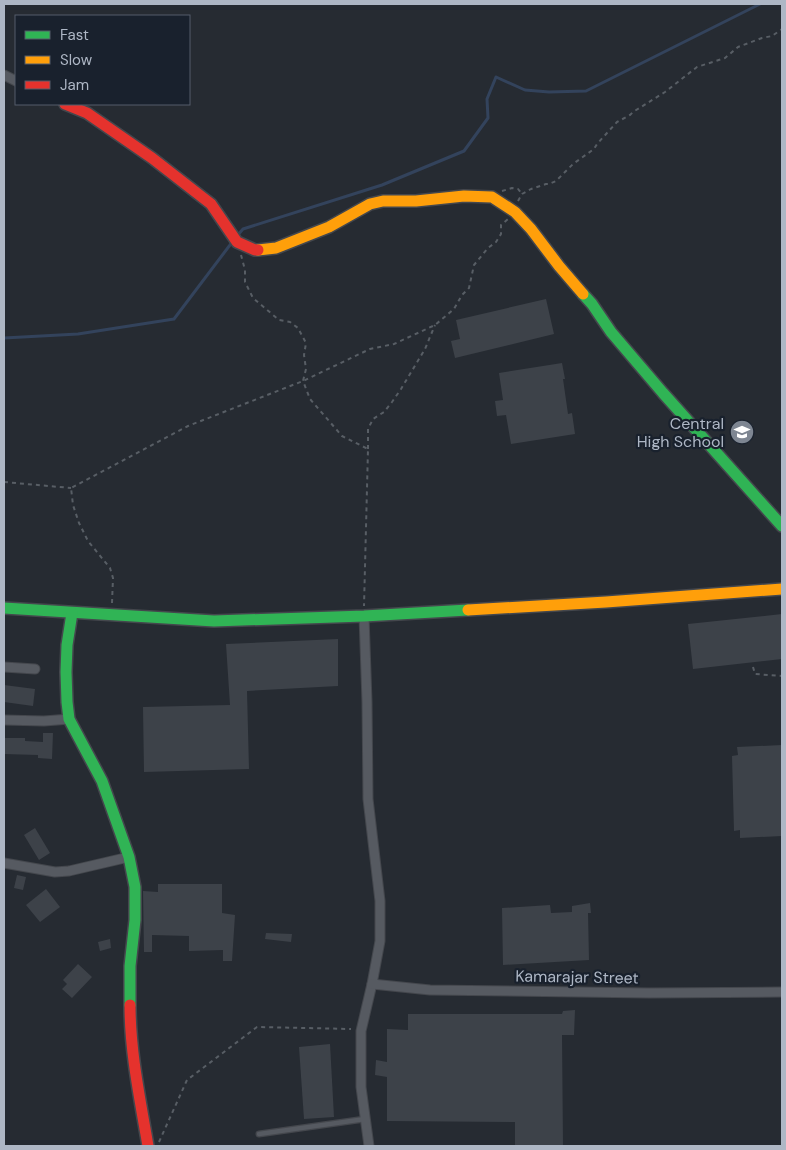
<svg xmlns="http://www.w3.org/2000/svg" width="786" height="1150" viewBox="0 0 786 1150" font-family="'DM Sans',sans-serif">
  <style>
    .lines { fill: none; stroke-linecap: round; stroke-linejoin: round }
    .stream { stroke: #33435c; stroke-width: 3 }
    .building { fill: #3d4249 }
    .lane-casing { stroke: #44474d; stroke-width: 7 }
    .street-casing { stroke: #44474d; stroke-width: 11 }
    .fast-casing { stroke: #44474d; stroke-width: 14 }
    .slow-casing { stroke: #44474d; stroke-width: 14 }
    .jam-casing { stroke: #44474d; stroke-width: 14 }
    .path { stroke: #585e65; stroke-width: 2; stroke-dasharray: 4 4; stroke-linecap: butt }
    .lane { stroke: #565a61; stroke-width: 4.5 }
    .street { stroke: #565a61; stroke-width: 9 }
    .fast { stroke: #30b455; stroke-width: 11 }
    .slow { stroke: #ff9f0a; stroke-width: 11 }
    .jam { stroke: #e5322d; stroke-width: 11 }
    .labels { text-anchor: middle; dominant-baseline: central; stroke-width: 4.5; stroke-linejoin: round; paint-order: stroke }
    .poi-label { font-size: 16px; fill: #aeb7c5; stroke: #19212d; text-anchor: end }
    .street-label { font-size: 16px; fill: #aeb7c5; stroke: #19212d }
  </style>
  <rect width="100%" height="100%" fill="#262b32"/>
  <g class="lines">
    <g class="stream">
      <polyline points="237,236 243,229 382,185 464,151 488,118 487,99 496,77 525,90 549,92 586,91 760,4"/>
      <polyline points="4,338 78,334 174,319 233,241"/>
    </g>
  </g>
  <g class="building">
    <polygon points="546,299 554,334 455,358 451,341 460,339 456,320"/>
    <polygon points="562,363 565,379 563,379 568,414 572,413 575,434 511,444 506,415 497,416 495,401 503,400 499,373"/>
    <polygon points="782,614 782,659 693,669 688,624"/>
    <polygon points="338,639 338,686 247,691 249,769 144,772 143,707 230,705 226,644"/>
    <polygon points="4,685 35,689 33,706 4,702"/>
    <polygon points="43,733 53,733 52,759 38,758 38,755 4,754 4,738 25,738 25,741 43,742"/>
    <polygon points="782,745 782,836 740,838 740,830 734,831 732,756 738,755 737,747"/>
    <polygon points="35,828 50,853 39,860 24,835"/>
    <polygon points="17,875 26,877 23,890 14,888"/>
    <polygon points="158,884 222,884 222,913 235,915 232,961 223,961 223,950 189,951 189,936 152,935 152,952 144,952 143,891 158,892"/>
    <polygon points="46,889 60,907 40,922 26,905"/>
    <polygon points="590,903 591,913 588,913 589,960 503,965 502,908 550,905 551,913 572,912 572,906"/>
    <polygon points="266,933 292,934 291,942 265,939"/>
    <polygon points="110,939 111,948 100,951 98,942"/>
    <polygon points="78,964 92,977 72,998 62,989 67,984 63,980"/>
    <polygon points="575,1010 574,1035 562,1035 563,1146 515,1146 515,1122 387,1121 387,1077 375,1075 376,1060 387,1062 387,1029 408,1030 408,1014 562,1014 563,1011"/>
    <polygon points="330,1044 334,1117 304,1119 299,1047"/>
  </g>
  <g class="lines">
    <g class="lane-casing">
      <polyline id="lane" points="259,1134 365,1119"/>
    </g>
    <g class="street-casing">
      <g id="street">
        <polyline points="4,75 16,81"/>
        <polyline points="364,616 367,702 368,799 380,901 380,941 372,984 361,1031 361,1087 369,1146"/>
        <polyline points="4,667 35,669"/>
        <polyline points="4,720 44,721 70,719"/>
        <polyline points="4,863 55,872 69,871 129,857"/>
        <polyline points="372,984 430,990 649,993 782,992"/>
      </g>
    </g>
    <g class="fast-casing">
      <g id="fast">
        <polyline points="583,294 592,304 611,332 663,393 782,526"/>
        <polyline points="4,608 214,621 364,616 468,610"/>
        <polyline points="72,613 67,645 66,672 67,702 69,719 102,781 129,857 135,887 135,920 130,966 130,1005"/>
      </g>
    </g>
    <g class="slow-casing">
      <g id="slow">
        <polyline points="258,250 276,248 329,227 370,204 383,201 416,201 464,196 492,197 515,212 531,229 559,266 583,294"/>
        <polyline points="468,610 606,602 782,589"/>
      </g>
    </g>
    <g class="jam-casing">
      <g id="jam">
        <polyline points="65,104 87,113 152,158 211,204 237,242 255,250 258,250"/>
        <path d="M130,1005C130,1052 140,1099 148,1146"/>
      </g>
    </g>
    <g class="path">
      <polyline points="502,191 512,188 518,189 522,194"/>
      <polyline points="518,201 522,194 531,189 546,184 549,184 556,181 573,164 594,149 597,144 617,122 630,115 633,112 665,92 697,67 725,58 738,47 762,38 772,36 782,29"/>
      <polyline points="241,255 245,270 245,282 253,298 279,320 290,322 298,328 306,343 304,355 306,369 303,381 310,399 342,436 368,449 364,606"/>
      <polyline points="368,449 368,429 373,419 384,412 392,402 401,389 425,349 435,325"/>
      <polyline points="4,482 71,488"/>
      <polyline points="112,603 113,578 110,568 88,541 79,523 73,505 71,488 188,426 303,381 370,349 394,344 435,325 454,309 462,295 469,288 474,265 488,248 496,242 501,234 501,225 508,219"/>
      <polyline points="753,667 755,674 782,676"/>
      <polyline points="159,1142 187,1080 257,1027 351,1029"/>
    </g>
    <use href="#lane" class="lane"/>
    <use href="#street" class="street"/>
    <use href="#fast" class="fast"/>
    <use href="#slow" class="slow"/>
    <use href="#jam" class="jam"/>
  </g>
  <defs>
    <g id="school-disc" transform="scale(1.25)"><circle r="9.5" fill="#7e8692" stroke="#19212d"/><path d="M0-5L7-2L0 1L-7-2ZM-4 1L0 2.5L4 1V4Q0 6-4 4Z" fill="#fff"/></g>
  </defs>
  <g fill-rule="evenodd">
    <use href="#school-disc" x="742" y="432"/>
  </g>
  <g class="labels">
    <g class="poi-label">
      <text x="724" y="423">Central<tspan x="724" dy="18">High School</tspan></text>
    </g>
    <g class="street-label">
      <text transform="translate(577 977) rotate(1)">Kamarajar Street</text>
    </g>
  </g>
  <rect width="786" height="1150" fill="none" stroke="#aeb7c5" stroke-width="10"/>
  <rect x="15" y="15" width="175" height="90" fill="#19212d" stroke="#555d6a"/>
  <rect x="25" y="31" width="25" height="8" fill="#30b455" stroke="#555d6a"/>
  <text x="60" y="40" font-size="15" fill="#aeb7c5">Fast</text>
  <rect x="25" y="56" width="25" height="8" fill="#ff9f0a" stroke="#555d6a"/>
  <text x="60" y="65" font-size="15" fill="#aeb7c5">Slow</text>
  <rect x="25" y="81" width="25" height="8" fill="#e5322d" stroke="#555d6a"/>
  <text x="60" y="90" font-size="15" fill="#aeb7c5">Jam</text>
</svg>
